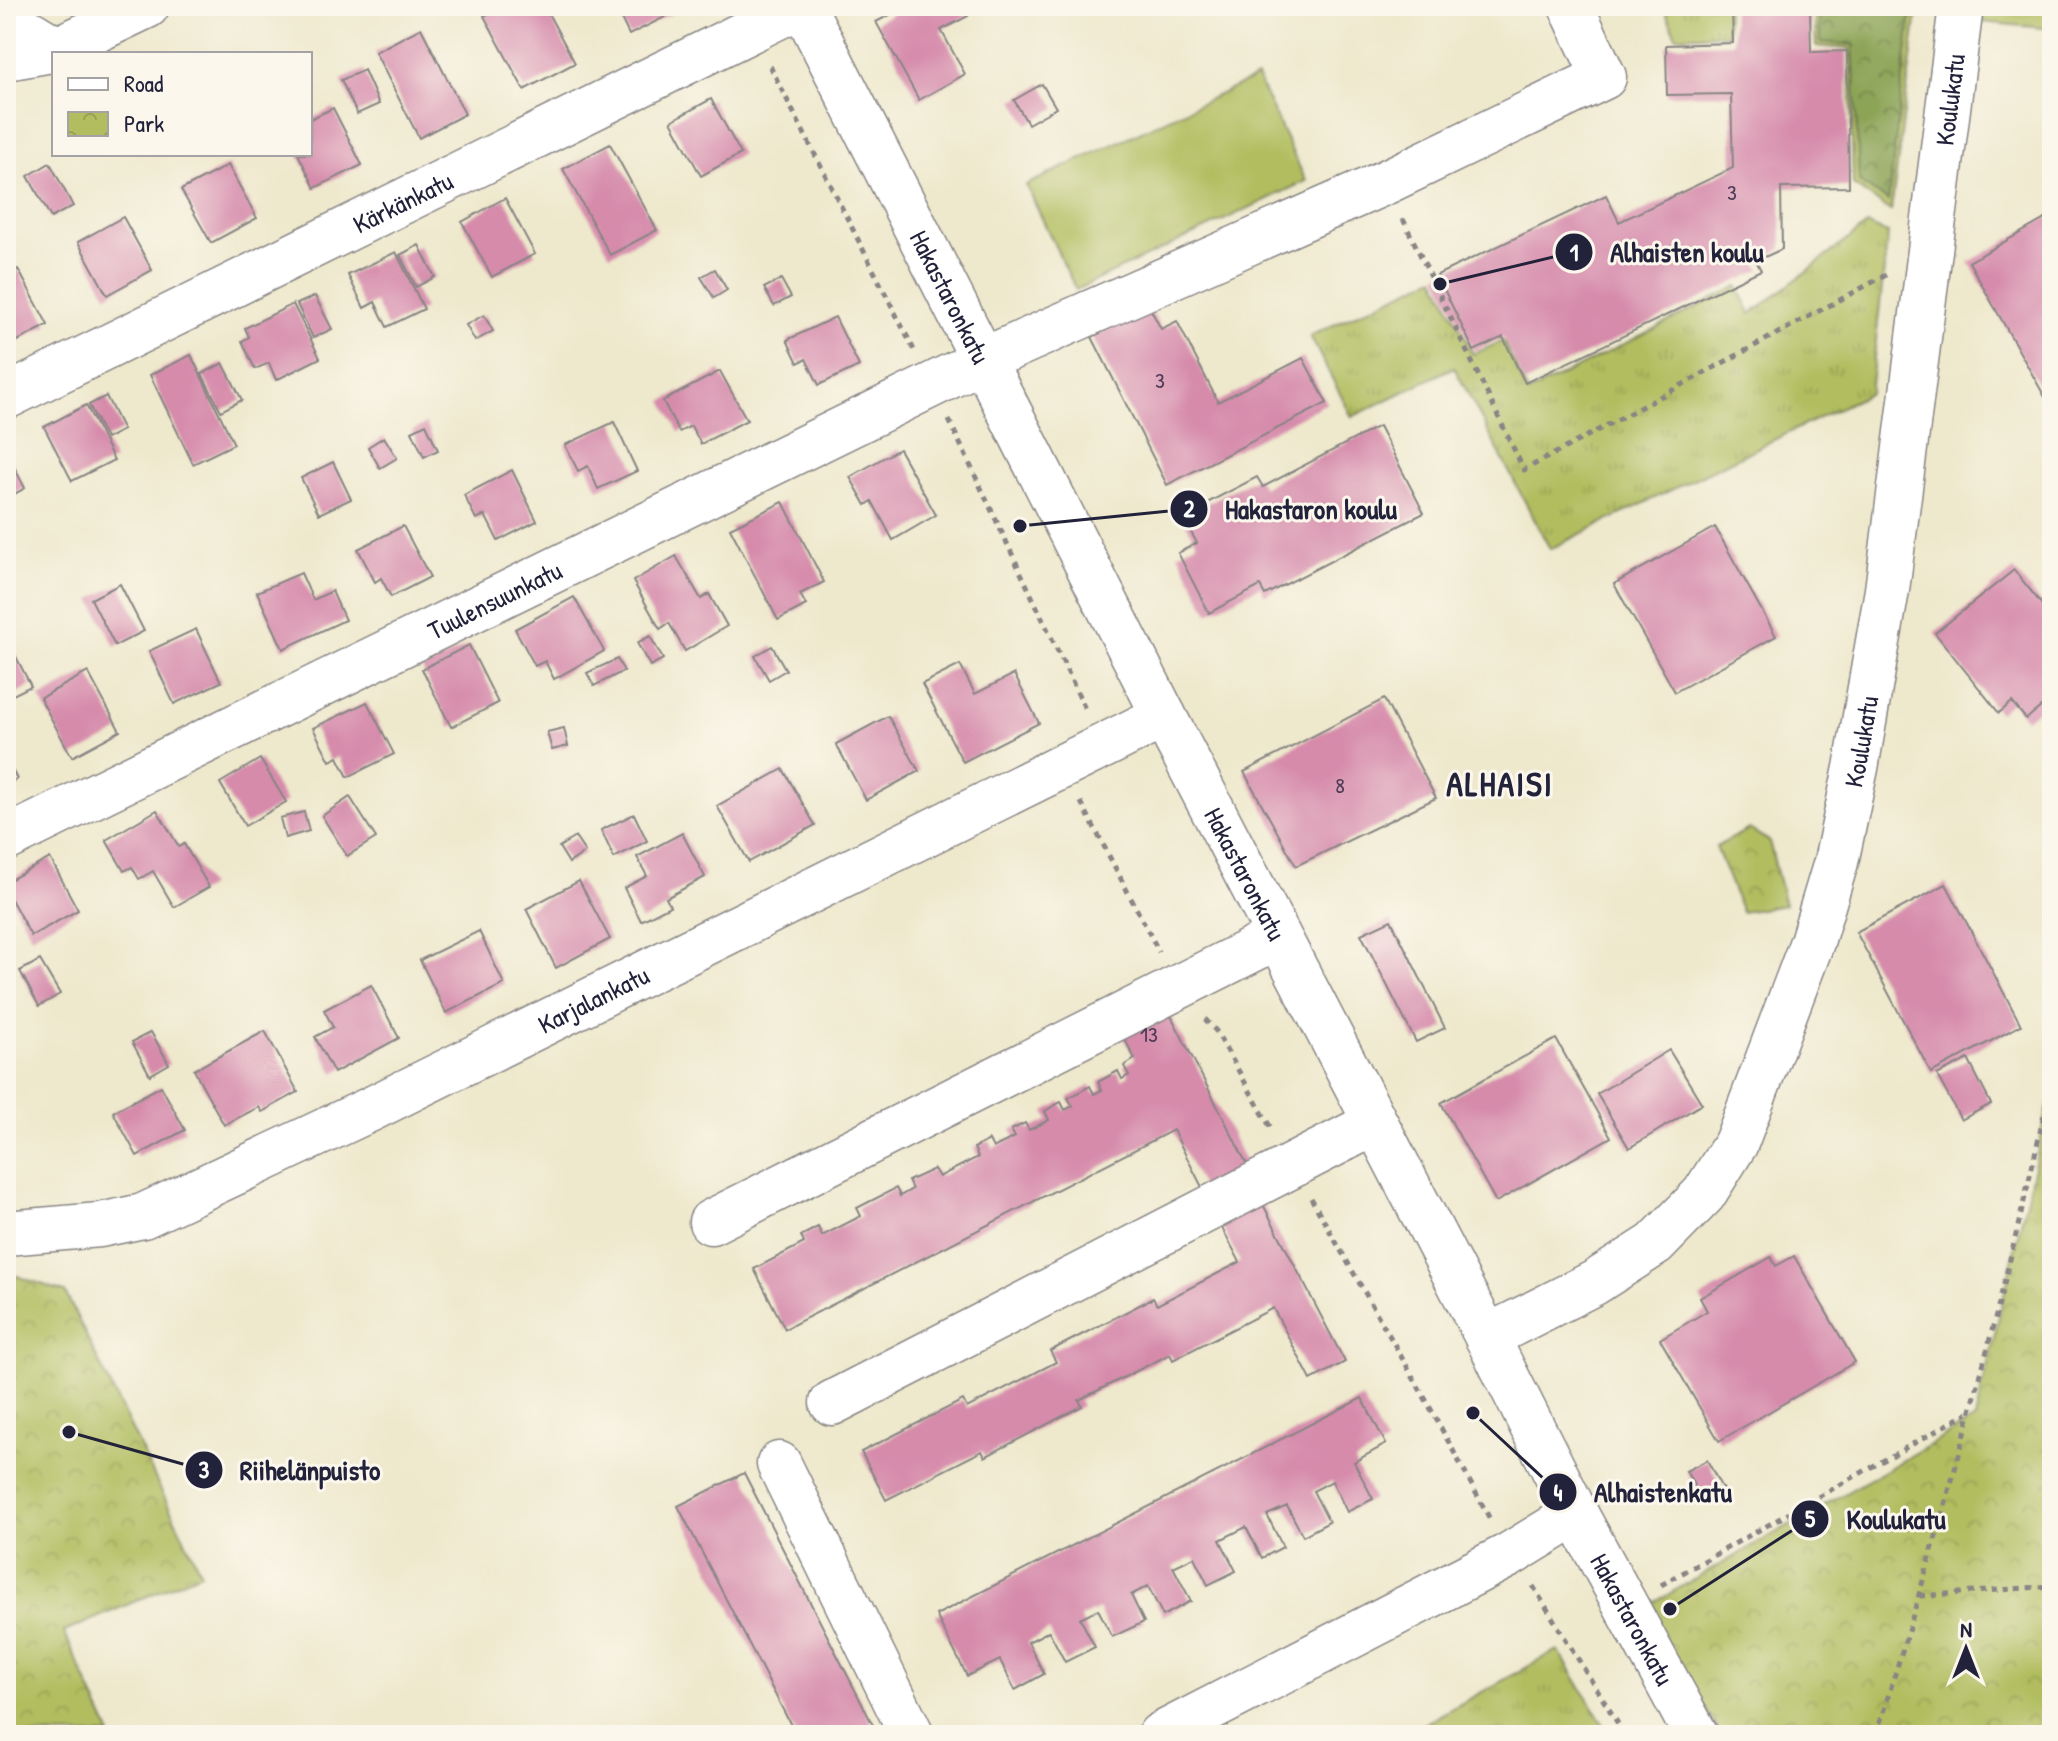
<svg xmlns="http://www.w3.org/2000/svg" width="2058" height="1741" viewBox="0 0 2058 1741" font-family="'Patrick Hand',sans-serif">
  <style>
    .grass { fill: url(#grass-tufts); stroke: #6a704d; stroke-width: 2 }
    .forest { fill: url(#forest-crowns); stroke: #576348; stroke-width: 2 }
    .park { fill: url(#park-crowns); stroke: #6a704d; stroke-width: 2 }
    .pitch { fill: #b1bd5f; stroke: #6a704d; stroke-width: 2 }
    .building { fill: #d68bab }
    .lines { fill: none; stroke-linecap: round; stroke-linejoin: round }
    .minor-casing { stroke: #888584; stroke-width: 47 }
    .path { stroke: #888584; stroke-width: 5; stroke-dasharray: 6 6; stroke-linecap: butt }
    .minor { stroke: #fff; stroke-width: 44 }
    .labels { text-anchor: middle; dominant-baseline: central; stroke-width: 6; stroke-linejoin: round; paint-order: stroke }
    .number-label { font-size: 22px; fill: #4f3c57 }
    .street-label { font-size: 26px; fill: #22223b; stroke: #fbf7ec }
    .district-label { font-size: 34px; font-weight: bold; letter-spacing: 2px; fill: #22223b; stroke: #fbf7ec }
    .leader { fill: none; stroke: #22223b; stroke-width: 3 }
    .callout-dot { fill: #22223b; stroke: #fbf7ec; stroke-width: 3 }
    .mark-label { font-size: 24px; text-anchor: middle; font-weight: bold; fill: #fff }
    .callout-label { font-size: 28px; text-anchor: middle; font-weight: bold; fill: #22223b; stroke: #fbf7ec; stroke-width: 6; stroke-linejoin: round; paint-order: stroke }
  </style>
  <defs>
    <pattern id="grass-tufts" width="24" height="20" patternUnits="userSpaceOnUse" patternTransform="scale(2)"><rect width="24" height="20" fill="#b1bd5f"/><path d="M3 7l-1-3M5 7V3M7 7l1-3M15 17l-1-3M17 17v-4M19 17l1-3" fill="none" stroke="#98a253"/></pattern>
    <pattern id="forest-crowns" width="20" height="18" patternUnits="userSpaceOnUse" patternTransform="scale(2)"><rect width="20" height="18" fill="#8ca456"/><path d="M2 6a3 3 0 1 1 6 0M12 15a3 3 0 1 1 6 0" fill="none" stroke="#728548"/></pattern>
    <pattern id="park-crowns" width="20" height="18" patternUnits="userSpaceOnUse" patternTransform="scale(2)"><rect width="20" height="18" fill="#b1bd5f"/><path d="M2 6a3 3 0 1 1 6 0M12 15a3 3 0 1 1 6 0" fill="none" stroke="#98a253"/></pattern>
  </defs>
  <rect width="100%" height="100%" fill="#fbf7ec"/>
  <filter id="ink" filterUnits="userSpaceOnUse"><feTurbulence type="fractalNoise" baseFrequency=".0125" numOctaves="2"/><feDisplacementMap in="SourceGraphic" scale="16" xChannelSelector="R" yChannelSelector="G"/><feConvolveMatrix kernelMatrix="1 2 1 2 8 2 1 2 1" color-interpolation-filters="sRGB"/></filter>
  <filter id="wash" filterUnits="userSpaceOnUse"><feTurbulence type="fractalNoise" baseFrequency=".006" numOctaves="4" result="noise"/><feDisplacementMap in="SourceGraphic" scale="32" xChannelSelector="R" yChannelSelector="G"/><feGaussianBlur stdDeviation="1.8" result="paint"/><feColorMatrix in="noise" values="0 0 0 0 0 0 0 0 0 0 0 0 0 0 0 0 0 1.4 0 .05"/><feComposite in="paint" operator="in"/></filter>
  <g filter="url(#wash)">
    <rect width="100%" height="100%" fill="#eee8cc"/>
    <g class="grass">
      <polygon points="1663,6 1727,6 1727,34 1676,36"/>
      <polygon points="1814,6 1918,6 1891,211 1853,185 1850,49 1816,46"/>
      <polygon points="1867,225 1888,233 1870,393 1550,549 1454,367 1352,417 1310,336 1435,277 1473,354 1503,341 1528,393 1738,286 1751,314"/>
      <polygon points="1558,1650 1610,1735 1404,1735"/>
    </g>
    <polygon class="forest" points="1819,6 1912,6 1888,201 1859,182 1853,45 1820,42"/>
    <g class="park">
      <polygon points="1984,6 2052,6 2052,29 1982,22"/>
      <polygon points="1749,829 1769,841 1785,905 1742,912 1716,847"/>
      <polygon points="2052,1090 2052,1735 1721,1735 1646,1607 1975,1419"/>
      <polygon points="17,1276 65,1292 201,1573 64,1632 111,1735 6,1735 6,1279"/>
    </g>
    <polygon class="pitch" points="1257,77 1306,181 1076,290 1026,185"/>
    <g id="blocks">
      <g class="building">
        <polygon points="445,6 462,6 449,13"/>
        <polygon points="503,6 544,6 575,63 524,90 484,16"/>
        <polygon points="615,6 670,6 673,13 629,35"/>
        <polygon points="907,6 963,6 968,16 941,30 965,74 919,100 876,22"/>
        <polygon points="1732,6 1810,6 1811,52 1847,51 1849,187 1781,188 1782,249 1756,261 1761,270 1525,383 1503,337 1474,351 1437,275 1606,195 1619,222 1733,168 1731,94 1667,95 1666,45 1733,43"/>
        <polygon points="421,28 465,114 419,138 375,52"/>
        <polygon points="364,70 379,104 357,114 341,80"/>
        <polygon points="1042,84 1056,108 1028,124 1014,100"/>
        <polygon points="711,99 741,154 701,176 671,121"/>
        <polygon points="333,108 362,165 315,188 298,154 310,154 310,119"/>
        <polygon points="610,144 657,230 610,255 563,169"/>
        <polygon points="50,163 73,206 51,218 28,176"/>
        <polygon points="228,165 257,218 211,243 181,190"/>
        <polygon points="505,198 535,254 492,277 462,222"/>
        <polygon points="2052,215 2052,394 2045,397 1969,262"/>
        <polygon points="123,217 152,270 107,295 78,242"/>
        <polygon points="419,245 435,277 416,287 400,255"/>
        <polygon points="396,252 424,309 387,327 375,302 364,308 348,275"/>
        <polygon points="18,269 48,325 6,347 6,275"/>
        <polygon points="715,269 727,290 714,298 701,277"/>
        <polygon points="781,279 791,297 774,306 764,288"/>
        <polygon points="315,296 332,329 313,338 297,304"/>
        <polygon points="293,304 320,358 276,380 269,363 255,369 242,341 249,337 245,328"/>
        <polygon points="1150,308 1161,329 1177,321 1218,402 1303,358 1327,403 1167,485 1092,337"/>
        <polygon points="484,315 493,331 475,341 466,325"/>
        <polygon points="835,317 859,366 819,385 806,359 798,363 787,340"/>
        <polygon points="191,355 234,444 193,464 150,375"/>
        <polygon points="223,363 242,400 221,411 202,374"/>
        <polygon points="720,371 747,420 701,444 691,426 679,432 663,401"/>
        <polygon points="106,396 123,430 106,439 89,405"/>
        <polygon points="86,405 114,460 72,481 44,427"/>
        <polygon points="614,422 637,471 598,489 588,466 578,471 565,445"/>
        <polygon points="426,424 438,450 424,457 412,431"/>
        <polygon points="1379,426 1424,513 1265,595 1260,586 1209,613 1178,553 1197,543 1182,516 1257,477 1263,487"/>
        <polygon points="384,437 397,458 380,468 368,447"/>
        <polygon points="899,449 936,515 893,540 872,501 866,505 850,477"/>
        <polygon points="6,451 25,488 7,498 6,496"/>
        <polygon points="333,462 351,499 319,514 301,478"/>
        <polygon points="512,470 537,521 498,541 485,515 476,519 464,495"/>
        <polygon points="783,502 824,582 800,594 806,605 778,620 730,528"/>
        <polygon points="403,526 430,577 391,597 381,578 375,582 358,549"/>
        <polygon points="1715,527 1776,636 1675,692 1614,584"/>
        <polygon points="676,556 701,599 709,594 727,626 685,651 669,623 660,629 633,581"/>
        <polygon points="2014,570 2052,617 2052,698 2026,719 2012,702 1999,713 1935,633"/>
        <polygon points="301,573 313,600 332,591 345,620 283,649 257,592"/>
        <polygon points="120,584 144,631 115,646 91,599"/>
        <polygon points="574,597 604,651 554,679 545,661 535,666 515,629"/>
        <polygon points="196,629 221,682 174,704 149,651"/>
        <polygon points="650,636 663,659 650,666 637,643"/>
        <polygon points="6,637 31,686 9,697 6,691"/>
        <polygon points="469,645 498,703 451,727 422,669"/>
        <polygon points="772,646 786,670 769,680 755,656"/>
        <polygon points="617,659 624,671 594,686 587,673"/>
        <polygon points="960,665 975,694 1014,674 1039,723 963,762 922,684"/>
        <polygon points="88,672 120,731 72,757 40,698"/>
        <polygon points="1384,699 1436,798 1296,866 1244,772"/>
        <polygon points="367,702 394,754 348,777 338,757 330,761 313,728"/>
        <polygon points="888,716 919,771 866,800 836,744"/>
        <polygon points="564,728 568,746 552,750 547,732"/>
        <polygon points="6,758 17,779 6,785"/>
        <polygon points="260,759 286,802 245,826 220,783"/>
        <polygon points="783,769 815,825 749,862 717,806"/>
        <polygon points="350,797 376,838 347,856 322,816"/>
        <polygon points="157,810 179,847 184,844 209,887 174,907 153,871 139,879 132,867 124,871 106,840"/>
        <polygon points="304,812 309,831 285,838 280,818"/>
        <polygon points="634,814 647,841 614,858 601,830"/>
        <polygon points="682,833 705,877 666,898 670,906 641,921 624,888 647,876 637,857"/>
        <polygon points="575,837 585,852 569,863 559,847"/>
        <polygon points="50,858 78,910 31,936 6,890 6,882"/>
        <polygon points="579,881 610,939 556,968 526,909"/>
        <polygon points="1946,884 2021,1025 1931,1073 1856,932"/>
        <polygon points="1391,920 1445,1028 1416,1042 1361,934"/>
        <polygon points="479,931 504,984 446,1013 420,960"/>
        <polygon points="40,960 60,994 39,1006 20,971"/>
        <polygon points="371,985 399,1038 334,1073 315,1037 333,1027 324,1010"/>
        <polygon points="1165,1004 1254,1178 1209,1201 1173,1130 785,1329 754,1269 804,1243 801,1236 818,1227 822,1236 861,1216 857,1208 896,1188 900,1196 912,1189 908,1181 934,1169 939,1177 978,1157 974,1148 989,1140 993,1148 1015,1137 1011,1130 1025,1123 1029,1130 1049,1120 1045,1111 1061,1102 1065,1110 1073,1106 1068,1098 1090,1086 1094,1094 1102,1090 1098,1082 1118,1071 1122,1079 1129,1075 1124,1066 1135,1059 1119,1028"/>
        <polygon points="265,1031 298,1092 262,1112 259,1107 224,1125 194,1070"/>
        <polygon points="151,1032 169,1064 150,1075 132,1042"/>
        <polygon points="1556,1039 1611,1137 1496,1202 1441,1103"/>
        <polygon points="1669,1050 1702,1104 1629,1148 1597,1094"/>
        <polygon points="1968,1059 1991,1104 1961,1120 1937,1075"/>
        <polygon points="161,1086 185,1130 137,1156 113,1112"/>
        <polygon points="1255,1189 1345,1362 1311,1380 1273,1308 1173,1360 1170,1354 1079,1400 1082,1406 985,1457 982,1451 886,1500 861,1452 963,1400 967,1408 1056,1362 1050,1351 1153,1298 1157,1305 1240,1262 1213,1211"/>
        <polygon points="1794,1256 1855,1362 1719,1441 1660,1339 1707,1311 1700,1298 1771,1257 1776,1266"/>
        <polygon points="1362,1398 1386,1444 1354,1462 1373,1499 1347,1512 1332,1481 1313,1491 1329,1522 1303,1536 1287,1506 1267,1515 1283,1547 1262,1558 1246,1527 1220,1540 1236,1571 1208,1585 1194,1557 1173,1567 1191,1601 1163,1616 1148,1586 1131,1595 1144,1622 1112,1637 1098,1609 1080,1618 1095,1647 1065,1662 1049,1631 1028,1642 1044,1674 1015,1690 1000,1660 967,1676 936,1615"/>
        <polygon points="1707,1460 1724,1492 1704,1503 1686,1471"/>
        <polygon points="744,1473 878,1735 796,1735 678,1506"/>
      </g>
    </g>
  </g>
  <g filter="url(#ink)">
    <use href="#blocks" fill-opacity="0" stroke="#888584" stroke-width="2"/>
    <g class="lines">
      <g class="minor-casing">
        <g id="minor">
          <path id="s1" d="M803,6L1164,716L1487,1337L1576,1514L1696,1735"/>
          <polyline points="6,18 57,49"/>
          <polyline points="6,58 57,49 147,6"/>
          <path id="s2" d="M6,397L800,6"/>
          <path id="s3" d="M6,839L983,360L1386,182L1604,77L1571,6"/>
          <polyline points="711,1222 1278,937"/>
          <path id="s4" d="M6,1233L100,1225L143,1216L371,1109L1164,716"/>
          <path id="s5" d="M1487,1337L1594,1283L1655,1244L1704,1194L1736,1143L1812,942L1836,862L1856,768L1887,590L1961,6"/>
          <polyline points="832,1403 1375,1123"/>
          <polyline points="779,1464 912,1735"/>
          <polyline points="1160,1735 1509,1555 1576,1514"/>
        </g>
      </g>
      <g class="path">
        <polyline points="770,66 914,350"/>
        <polyline points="1403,219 1524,470 1886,275"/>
        <polyline points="949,420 1086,711"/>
        <polyline points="1081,802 1159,952"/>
        <polyline points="1205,1019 1216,1031 1272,1130"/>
        <polyline points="1311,1198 1426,1400 1491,1521"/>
        <polyline points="1661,1585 1968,1413"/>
        <polyline points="1533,1586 1625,1735"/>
        <polyline points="1920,1596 2052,1586"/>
        <path d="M1876,1735C1944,1520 2004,1299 2052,1078"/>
      </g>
      <use href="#minor" class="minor"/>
    </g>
  </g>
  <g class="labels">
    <g class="number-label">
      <text x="1732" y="192">3</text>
      <text x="1160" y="380">3</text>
      <text x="1340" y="785">8</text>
      <text x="1149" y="1034">13</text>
    </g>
    <g class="street-label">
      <text stroke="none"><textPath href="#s5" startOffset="1392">Koulukatu</textPath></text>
      <text stroke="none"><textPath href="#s2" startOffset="442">Kärkänkatu</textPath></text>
      <text stroke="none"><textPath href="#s1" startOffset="326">Hakastaronkatu</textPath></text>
      <text stroke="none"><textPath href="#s3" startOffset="544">Tuulensuunkatu</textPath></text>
      <text stroke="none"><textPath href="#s5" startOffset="744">Koulukatu</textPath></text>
      <text stroke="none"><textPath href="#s1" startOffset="974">Hakastaronkatu</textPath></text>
      <text stroke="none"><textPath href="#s4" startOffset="638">Karjalankatu</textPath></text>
      <text stroke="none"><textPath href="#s1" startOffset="1814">Hakastaronkatu</textPath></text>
    </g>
    <g class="district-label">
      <text x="1500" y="784">ALHAISI</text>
    </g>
  </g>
  <path class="leader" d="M1440 284L1574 252M1020 526L1189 509M69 1432L204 1470M1473 1413L1558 1492M1670 1609L1810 1519"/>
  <g class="callout-dot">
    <circle cx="1440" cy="284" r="8"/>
    <circle cx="1020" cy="526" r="8"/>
    <circle cx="69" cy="1432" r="8"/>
    <circle cx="1473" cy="1413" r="8"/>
    <circle cx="1670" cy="1609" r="8"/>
    <circle cx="1574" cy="252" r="20"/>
    <circle cx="1189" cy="509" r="20"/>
    <circle cx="204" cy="1470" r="20"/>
    <circle cx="1558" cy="1492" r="20"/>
    <circle cx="1810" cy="1519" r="20"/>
  </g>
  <g class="mark-label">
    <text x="1574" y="261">1</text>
    <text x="1189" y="517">2</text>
    <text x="204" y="1478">3</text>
    <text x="1558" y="1501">4</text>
    <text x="1810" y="1527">5</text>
  </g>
  <g class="callout-label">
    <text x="1687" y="262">Alhaisten koulu</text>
    <text x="1311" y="519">Hakastaron koulu</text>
    <text x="310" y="1480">Riihelänpuisto</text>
    <text x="1663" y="1502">Alhaistenkatu</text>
    <text x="1896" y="1529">Koulukatu</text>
  </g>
  <rect width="2058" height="1741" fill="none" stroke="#fbf7ec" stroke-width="32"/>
  <rect x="52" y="52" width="260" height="104" fill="#fbf7ec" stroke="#a4a2a5" stroke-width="2"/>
  <rect x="68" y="78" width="40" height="12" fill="#ffffff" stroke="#a4a2a5" stroke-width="2"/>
  <text x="124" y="92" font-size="24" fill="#22223b">Road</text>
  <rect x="68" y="112" width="40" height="24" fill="url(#park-crowns)" stroke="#a4a2a5" stroke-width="2"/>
  <text x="124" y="132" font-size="24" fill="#22223b">Park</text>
  <g transform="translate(1966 1649)" stroke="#fbf7ec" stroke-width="6" paint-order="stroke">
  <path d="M0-6L14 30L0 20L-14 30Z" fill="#22223b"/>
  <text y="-12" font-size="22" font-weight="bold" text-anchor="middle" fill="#22223b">N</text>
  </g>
</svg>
